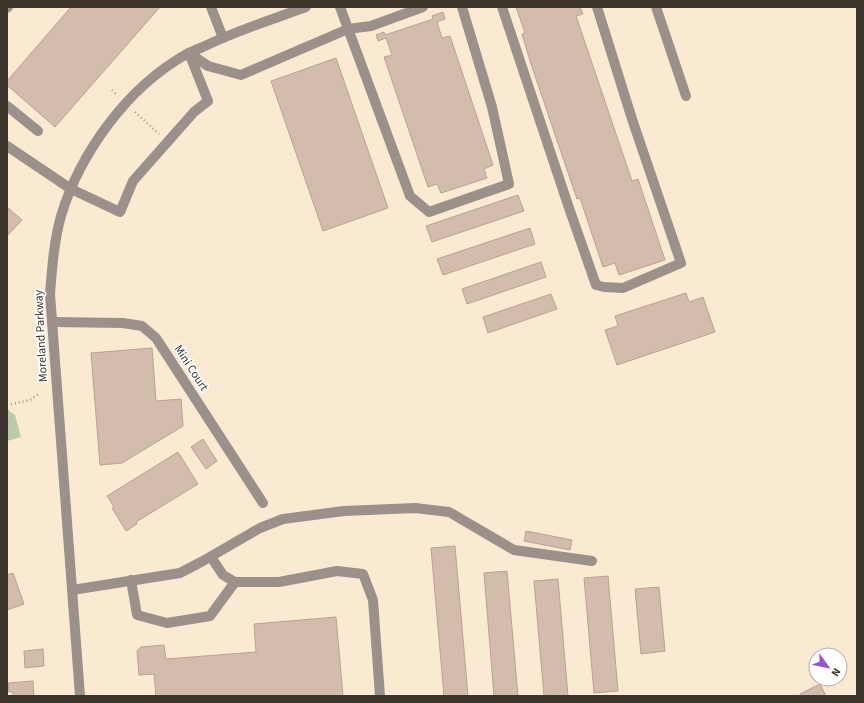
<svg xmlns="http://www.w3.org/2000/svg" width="864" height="703" viewBox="0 0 864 703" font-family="'Source Sans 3',sans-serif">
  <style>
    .green { fill: #bbcbaa }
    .building { fill: #d3bcab; stroke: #b9a292 }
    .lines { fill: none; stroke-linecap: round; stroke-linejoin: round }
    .path { stroke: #a29786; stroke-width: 2.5; stroke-dasharray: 1 3; stroke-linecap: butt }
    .minor { stroke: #9b918a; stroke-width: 10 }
    .labels { text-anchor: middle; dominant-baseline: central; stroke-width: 3.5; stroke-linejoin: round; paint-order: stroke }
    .street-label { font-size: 12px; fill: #3b352c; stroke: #fff }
  </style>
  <rect width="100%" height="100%" fill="#faead2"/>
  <polygon class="green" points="7,409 15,415 21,437 7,441"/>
  <g class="building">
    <polygon points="71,7 160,7 55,127 7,85 7,81"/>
    <polygon points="516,7 580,7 583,14 576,16 632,181 638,179 665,260 619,275 615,263 603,267 580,198 577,199 531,64 522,34 525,33"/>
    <polygon points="443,12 445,19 437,22 442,38 450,36 493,165 484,169 487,178 441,193 437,184 428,187 384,57 392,55 386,38 378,41 376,35 384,32 385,35 433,19 432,16"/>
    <polygon points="336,58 388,208 323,231 271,81"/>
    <polygon points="518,195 524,211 432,242 426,226"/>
    <polygon points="7,207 22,220 7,236"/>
    <polygon points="530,228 535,244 443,275 437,259"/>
    <polygon points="541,262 546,277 467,304 462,289"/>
    <polygon points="686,293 689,302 703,297 715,332 617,365 605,330 618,326 615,316"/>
    <polygon points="551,294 557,309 488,333 483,317"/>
    <polygon points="152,348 156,401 181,399 183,426 122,463 100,465 91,353"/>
    <polygon points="203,439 217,461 206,469 191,447"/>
    <polygon points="178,452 198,484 136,522 137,524 126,531 112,508 114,507 107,496"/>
    <polygon points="526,531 572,540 570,550 524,541"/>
    <polygon points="455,546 468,696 444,696 431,548"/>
    <polygon points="507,571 518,696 494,696 484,573"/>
    <polygon points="13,573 24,604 7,610 7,575"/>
    <polygon points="608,576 618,691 594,693 584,578"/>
    <polygon points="558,579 568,696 544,696 534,581"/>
    <polygon points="659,587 665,651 641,654 635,589"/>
    <polygon points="336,617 343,696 156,696 154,674 139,675 137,651 141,647 164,645 166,659 256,652 254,624"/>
    <polygon points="43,649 44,666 25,668 24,651"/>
    <polygon points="33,681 34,696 13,696 13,692 9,692 8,683"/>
    <polygon points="820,684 826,696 801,696 800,694"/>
  </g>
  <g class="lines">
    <g class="path">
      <polyline points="112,90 116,94"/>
      <polyline points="135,112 159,134"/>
      <polyline points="7,405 30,400 40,393"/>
    </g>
    <g class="minor">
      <polyline points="211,7 223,38"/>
      <polyline points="340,7 410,196 429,212 509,184 492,107 462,7"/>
      <polyline points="502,7 568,205 596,285 604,287 623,288 681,263 632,119 597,7"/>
      <polyline points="656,7 686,96"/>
      <polyline points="7,8 8,7"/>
      <polyline points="189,53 208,66 241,75 348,29 371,26 423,7"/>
      <polyline points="7,106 38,131"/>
      <polyline points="7,146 71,189 120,212 133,181 194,112 208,101 189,53"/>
      <polyline points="52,322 123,323 142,326 156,338 263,503"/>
      <polyline points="211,557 223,575 235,582 279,582 337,571 363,574 373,600 380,696"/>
      <polyline points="131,580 137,615 167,623 210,616 235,582"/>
      <polyline points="72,590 180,573 203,561 260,528 283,519 344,511 415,508 449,512 514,550 592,561"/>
      <path d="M80,696L50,294C52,268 54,241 61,216C80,153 127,88 185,55C192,51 199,49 207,45C239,30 273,19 306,7"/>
    </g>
  </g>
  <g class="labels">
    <g class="street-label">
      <text transform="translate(41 336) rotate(-93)">Moreland Parkway</text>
      <text transform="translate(191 368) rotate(57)">Mini Court</text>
    </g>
  </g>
  <rect width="864" height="703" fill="none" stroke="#3b352c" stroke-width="16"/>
  <g transform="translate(828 667) rotate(123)"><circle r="19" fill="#ffffff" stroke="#b1aeab"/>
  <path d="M0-3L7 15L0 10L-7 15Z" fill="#9456cc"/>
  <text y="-6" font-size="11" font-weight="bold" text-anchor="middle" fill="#3b352c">N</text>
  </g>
</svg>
